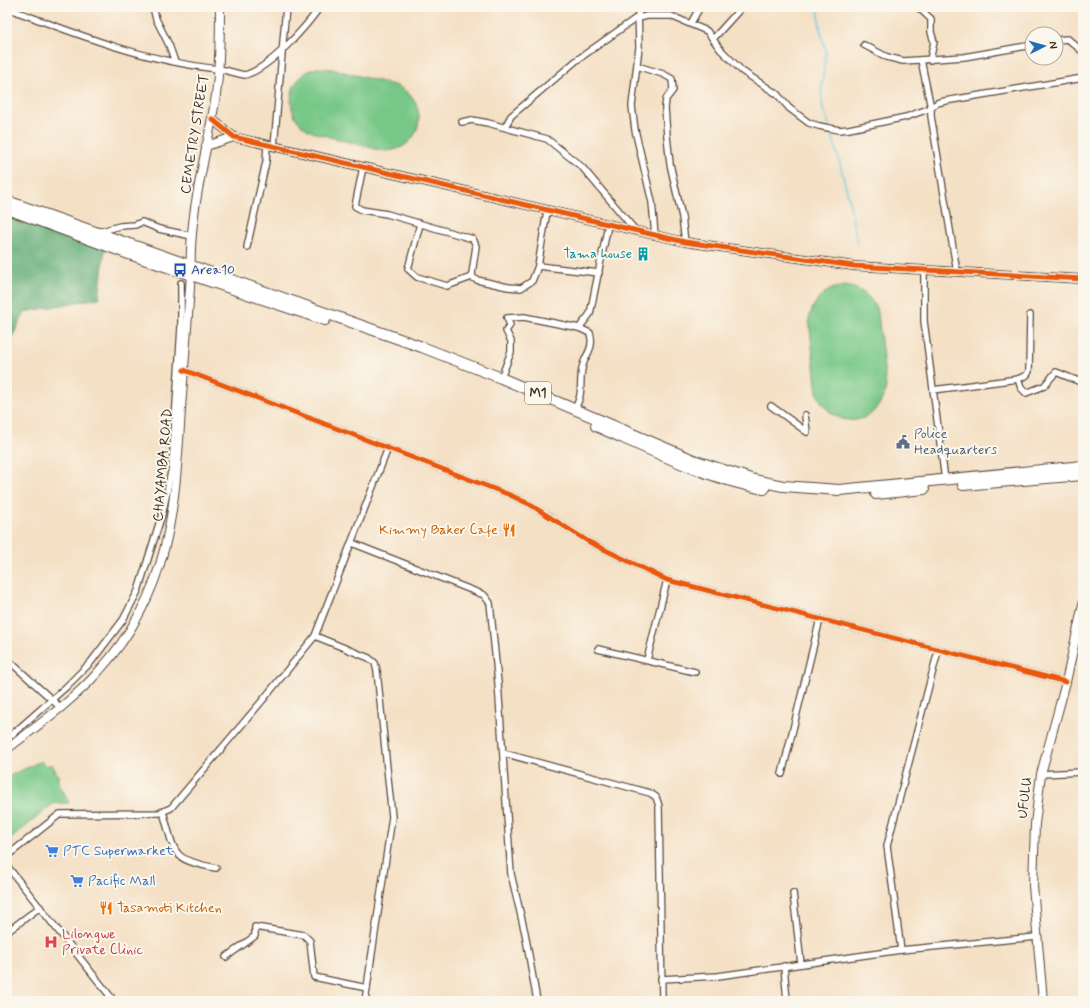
<svg xmlns="http://www.w3.org/2000/svg" width="1090" height="1008" viewBox="0 0 1090 1008" font-family="Mynerve,sans-serif">
  <style>
    .green { fill: #77c787; stroke: #597852 }
    .forest { fill: #61ac74; stroke: #4e6b49 }
    .lines { fill: none; stroke-linecap: round; stroke-linejoin: round }
    .stream { stroke: #5ec7da; stroke-width: 1.5 }
    .street-casing { stroke: #574537; stroke-width: 8 }
    .secondary-casing { stroke: #574537; stroke-width: 10 }
    .highway-casing { stroke: #574537; stroke-width: 12 }
    .street { stroke: #fff; stroke-width: 5.5 }
    .secondary { stroke: #fff; stroke-width: 8 }
    .highway { stroke: #fff; stroke-width: 10 }
    .cycleway-casing { stroke: #fbf7ec; stroke-width: 8 }
    .cycleway { stroke: #e8590c; stroke-width: 5 }
    .labels { text-anchor: middle; dominant-baseline: central; stroke-width: 4; stroke-linejoin: round; paint-order: stroke }
    .shield { fill: #fbf7ec; stroke: #75685c; stroke-width: 1 }
    .shield-label { font-size: 13px; font-weight: bold; fill: #3b2a1e }
    .street-label { font-size: 14px; fill: #3b2a1e; stroke: #fbf7ec }
    .culture-label { font-size: 14px; fill: #0d838f; stroke: #fbf7ec; text-anchor: end }
    .transit-label { font-size: 14px; fill: #164399; stroke: #fbf7ec; text-anchor: start }
    .service-label { font-size: 14px; fill: #4e5e75; stroke: #fbf7ec; text-anchor: start }
    .food-label { font-size: 14px; fill: #c56008; stroke: #fbf7ec; text-anchor: end }
    .shop-label { font-size: 14px; fill: #366cbe; stroke: #fbf7ec; text-anchor: start }
    .health-label { font-size: 14px; fill: #be3a42; stroke: #fbf7ec; text-anchor: start }
  </style>
  <rect width="100%" height="100%" fill="#fbf7ec"/>
  <filter id="ink" filterUnits="userSpaceOnUse"><feTurbulence type="fractalNoise" baseFrequency=".025" numOctaves="2"/><feDisplacementMap in="SourceGraphic" scale="8" xChannelSelector="R" yChannelSelector="G"/><feConvolveMatrix kernelMatrix="1 2 1 2 8 2 1 2 1" color-interpolation-filters="sRGB"/></filter>
  <filter id="wash" filterUnits="userSpaceOnUse"><feTurbulence type="fractalNoise" baseFrequency=".012" numOctaves="4" result="noise"/><feDisplacementMap in="SourceGraphic" scale="16" xChannelSelector="R" yChannelSelector="G"/><feGaussianBlur stdDeviation="0.9" result="paint"/><feColorMatrix in="noise" values="0 0 0 0 0 0 0 0 0 0 0 0 0 0 0 0 0 1.4 0 .05"/><feComposite in="paint" operator="in"/></filter>
  <g filter="url(#wash)">
    <rect width="100%" height="100%" fill="#f4e0c5"/>
    <g class="green">
      <path d="M316,68L332,69L394,85C433,99 424,152 383,151L315,133C283,122 283,78 316,68Z"/>
      <path d="M846,286C862,289 871,296 878,312L886,387C878,428 834,432 817,394L809,319C814,298 825,288 846,286Z"/>
      <polygon points="41,761 46,766 52,764 59,778 57,779 69,803 54,803 7,842 7,777"/>
    </g>
    <polygon class="forest" points="7,210 105,248 99,298 25,312 7,347"/>
    <g class="lines">
      <g class="stream">
        <polyline points="818,7 820,28 826,52 821,91 823,109 830,127"/>
        <polyline points="831,130 849,199 857,243"/>
      </g>
    </g>
  </g>
  <g filter="url(#ink)">
    <g class="lines">
      <g class="street-casing">
        <g id="street">
          <polyline points="153,7 156,19 169,45 175,62"/>
          <polyline points="638,7 639,47 632,106 635,130 652,202 655,235"/>
          <polyline points="918,7 931,19 931,32 934,42 930,60"/>
          <path d="M7,8C76,34 144,61 218,69C228,70 236,74 245,75C270,68 305,28 320,7"/>
          <polyline points="639,18 647,16 671,16 707,31 720,49 742,71 777,94 789,108 809,123 819,126 839,130 849,129 906,117 931,108 921,60"/>
          <polyline points="691,23 700,7"/>
          <polyline points="713,39 742,7"/>
          <polyline points="1056,40 1068,39 1083,52"/>
          <polyline points="864,45 887,57 903,61 964,57 1032,45"/>
          <polyline points="637,66 663,74 672,79 673,90 666,99 665,108 667,136 670,164 682,217 685,242"/>
          <polyline points="462,122 472,120 488,123 547,139 582,167 636,231"/>
          <polyline points="505,127 511,116 577,60 639,16"/>
          <polyline points="274,147 286,7"/>
          <polyline points="363,167 355,206 362,210 387,214 473,239 476,246 472,274 473,278 477,280 508,287 521,288 532,281 538,266 547,211"/>
          <polyline points="420,224 408,269 417,277 447,286 469,278 472,274"/>
          <polyline points="98,232 120,226 135,225 142,222 159,229 192,236"/>
          <polyline points="247,247 266,162 267,145"/>
          <polyline points="538,266 599,273"/>
          <polyline points="924,271 924,321 945,480"/>
          <polyline points="957,272 931,116 931,108 937,103 945,101 1083,78"/>
          <polyline points="184,370 510,495 529,504 589,542 667,580 1066,682"/>
          <polyline points="501,378 511,352 511,341 506,331 510,325 507,318 524,317 579,328 590,314 608,225"/>
          <polyline points="1018,379 1021,388 1026,393 1044,386 1056,372 1083,383"/>
          <polyline points="933,390 1018,379 1027,375 1029,371 1030,315"/>
          <polyline points="771,406 807,432 805,415"/>
          <path d="M574,409C584,396 579,383 582,369C584,355 595,350 590,333L579,328"/>
          <polyline points="352,543 484,595 490,603 498,683 511,874 525,933 537,1001"/>
          <polyline points="315,636 369,658 375,663 377,671 392,817 365,1001"/>
          <polyline points="598,649 695,672"/>
          <polyline points="7,659 60,707"/>
          <polyline points="647,660 667,580"/>
          <polyline points="7,739 66,687 91,662 123,620 138,591 163,511 172,467 181,327 181,283"/>
          <polyline points="503,753 650,793 656,797 659,806 662,1001"/>
          <polyline points="782,774 820,619"/>
          <polyline points="1041,774 1083,772"/>
          <path d="M163,812C176,855 170,859 216,868"/>
          <polyline points="7,856 60,814 159,813 171,808 262,701 315,636 388,448"/>
          <polyline points="7,866 114,1001"/>
          <polyline points="793,893 801,964"/>
          <polyline points="7,932 40,907"/>
          <polyline points="901,950 887,846 938,651"/>
          <polyline points="226,957 255,936 255,927 304,935 310,941 314,977 367,988"/>
          <polyline points="784,966 787,1001"/>
          <polyline points="661,979 718,976 901,950 1036,937"/>
        </g>
      </g>
      <g class="secondary-casing">
        <g id="secondary">
          <polyline points="212,119 234,137 685,242 854,266 1083,279"/>
          <polyline points="206,146 234,137"/>
          <path d="M7,749C38,725 73,701 99,671C170,593 175,510 181,409C184,364 188,319 191,274C188,214 207,154 216,95C220,66 220,36 220,7"/>
          <polyline points="1043,1001 1033,886 1035,824 1041,774 1066,682 1083,604"/>
        </g>
      </g>
      <g class="highway-casing">
        <g id="highway">
          <polyline points="7,201 422,347 501,378 696,461 754,480 783,486 839,490 1083,466"/>
          <polyline points="13,211 129,254 325,320"/>
          <path d="M596,426C651,450 706,478 764,489"/>
          <polyline points="963,485 1083,475"/>
          <polyline points="876,494 924,489"/>
        </g>
      </g>
      <use href="#street" class="street"/>
      <use href="#secondary" class="secondary"/>
      <use href="#highway" class="highway"/>
      <g class="cycleway-casing">
        <g id="cycleway">
          <polyline points="212,119 234,137 685,242 854,266 1083,279"/>
          <polyline points="184,370 510,495 529,504 589,542 667,580 1066,682"/>
        </g>
      </g>
      <use href="#cycleway" class="cycleway"/>
    </g>
  </g>
  <defs>
    <g id="building-bare" transform="scale(1.08)"><path d="M-4-6H4V6H1V3H-1V6H-4ZM-2.5-4.3h1.7v1.8h-1.7ZM.8-4.3h1.7v1.8H.8ZM-2.5-1h1.7V.8h-1.7ZM.8-1h1.7V.8H.8Z" fill="#0f9aa8" stroke="#fbf7ec" stroke-width="2.5" paint-order="stroke"/></g>
    <g id="bus-bare" transform="scale(1.08)"><path d="M-5-6H5V4H4V6H2V4H-2V6H-4V4H-5ZM-3.5-4V0h7V-4ZM-3.5 1.2v1.5H-2V1.2ZM2 1.2v1.5H3.5V1.2Z" fill="#1a4fb4" stroke="#fbf7ec" stroke-width="2.5" paint-order="stroke"/></g>
    <g id="civic-bare" transform="scale(1.08)"><path d="M-.6-6.5H3V-4.5H.6V-3L4-1V1h2V6H-6V1h2V-1L-.6-3ZM-1.2 2.5V6h2.4V2.5Z" fill="#5c6f8a" stroke="#fbf7ec" stroke-width="2.5" paint-order="stroke"/></g>
    <g id="restaurant-bare" transform="scale(1.08)"><path d="M-5-6h1v4h1v-4h1v4h1v-4h1v5L-1.5 .5V6h-2V.5L-5-1ZM5-6V6H3V1.5H1.5Q1.5-4 5-6Z" fill="#e8710a" stroke="#fbf7ec" stroke-width="2.5" paint-order="stroke"/></g>
    <g id="supermarket-bare" transform="scale(1.08)"><path d="M-6-5.5h2.5l.6 2H6L4.5 2H-2.5L-4.4-4H-6ZM-1.5 3.2a1.3 1.3 0 1 0 .1 0ZM3 3.2a1.3 1.3 0 1 0 .1 0Z" fill="#3f7fe0" stroke="#fbf7ec" stroke-width="2.5" paint-order="stroke"/></g>
    <g id="hospital-bare" transform="scale(1.08)"><path d="M-5-5h3v3.5h4V-5h3V5h-3V1.5h-4V5h-3Z" fill="#e0444e" stroke="#fbf7ec" stroke-width="2.5" paint-order="stroke"/></g>
  </defs>
  <g fill-rule="evenodd">
    <use href="#building-bare" x="643" y="254"/>
    <use href="#bus-bare" x="180" y="270"/>
    <use href="#civic-bare" x="903" y="442"/>
    <use href="#restaurant-bare" x="509" y="530"/>
    <use href="#supermarket-bare" x="52" y="851"/>
    <use href="#supermarket-bare" x="77" y="881"/>
    <use href="#restaurant-bare" x="106" y="908"/>
    <use href="#hospital-bare" x="51" y="942"/>
  </g>
  <g class="labels">
    <rect class="shield" x="525" y="382" width="26" height="22" rx="3"/>
    <g class="shield-label">
      <text x="538" y="393">M1</text>
    </g>
    <g class="street-label">
      <text transform="translate(195 134) rotate(-81)">CEMETRY STREET</text>
      <text transform="translate(163 465) rotate(-85)">CHAYAMBA ROAD</text>
      <text transform="translate(1025 798) rotate(-83)">UFULU</text>
    </g>
    <g class="culture-label">
      <text x="632" y="254">Tama house</text>
    </g>
    <g class="transit-label">
      <text x="191" y="270">Area10</text>
    </g>
    <g class="service-label">
      <text x="914" y="434">Police<tspan x="914" dy="16">Headquarters</tspan></text>
    </g>
    <g class="food-label">
      <text x="498" y="530">Kimmy Baker Cafe</text>
      <text x="117" y="908" text-anchor="start">Tasamoti Kitchen</text>
    </g>
    <g class="shop-label">
      <text x="63" y="851">PTC Supermarket</text>
      <text x="88" y="881">Pacific Mall</text>
    </g>
    <g class="health-label">
      <text x="62" y="934">Lilongwe<tspan x="62" dy="16">Private Clinic</tspan></text>
    </g>
  </g>
  <rect width="1090" height="1008" fill="none" stroke="#fbf7ec" stroke-width="24"/>
  <g transform="translate(1044 46) rotate(84)"><circle r="19" fill="#fbf7ec" stroke="#aea59a"/>
  <path d="M0-3L7 15L0 10L-7 15Z" fill="#1f6fb2"/>
  <text y="-6" font-size="11" font-weight="bold" text-anchor="middle" fill="#3b2a1e">N</text>
  </g>
</svg>
